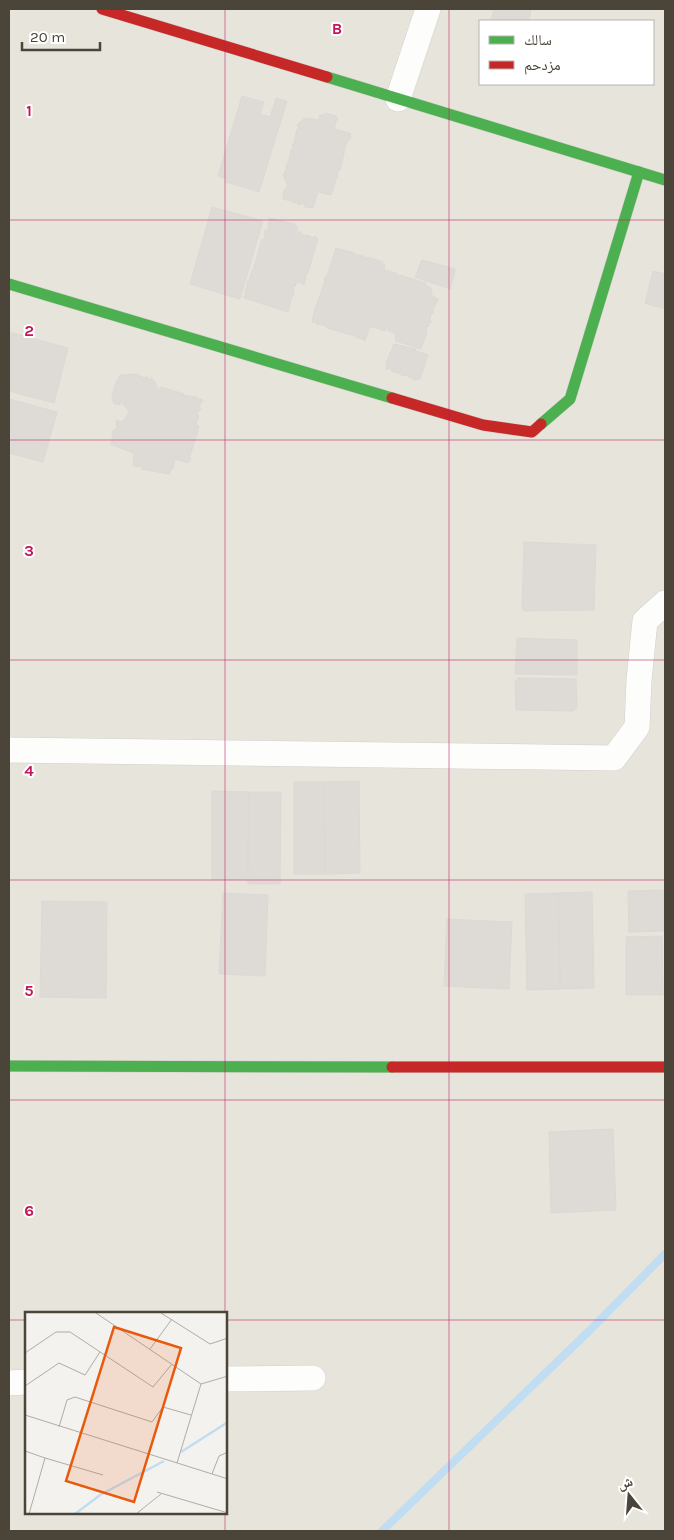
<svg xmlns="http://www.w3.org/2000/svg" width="674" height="1540" viewBox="0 0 674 1540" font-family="Karla,'Noto Naskh Arabic',sans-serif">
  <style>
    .residential { fill: #e7e4dc; fill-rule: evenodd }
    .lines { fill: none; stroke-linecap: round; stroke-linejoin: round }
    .stream { stroke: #c0ddf1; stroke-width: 8 }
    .building { fill: #dedbd6; stroke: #dcd9d4 }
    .street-casing { stroke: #d2d0cb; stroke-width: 26 }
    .fast-casing { stroke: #d3cfc5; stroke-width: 12 }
    .jam-casing { stroke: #d3cfc5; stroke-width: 12 }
    .street { stroke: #fdfdfc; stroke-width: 25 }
    .fast { stroke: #4caf50; stroke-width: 11 }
    .jam { stroke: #c62828; stroke-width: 11 }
    .grid { fill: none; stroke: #c2185b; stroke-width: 1; stroke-opacity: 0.55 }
    .inset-river { fill: none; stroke: #c0ddf1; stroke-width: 2.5 }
    .inset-road { fill: none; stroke: #b0aca6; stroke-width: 1 }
    .view { fill: #e8590c; fill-opacity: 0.15; stroke: #e8590c; stroke-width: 2.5 }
    .inset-edge { fill: none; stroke: #4b4439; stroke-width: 2.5 }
    .grid-label { font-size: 16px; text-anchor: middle; font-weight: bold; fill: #c2185b; stroke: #fff; stroke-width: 4; stroke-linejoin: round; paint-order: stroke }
  </style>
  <rect width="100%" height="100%" fill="#f4f2ee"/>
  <path class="residential" d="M9,9H665V1531H9ZM480,21H653V84H480ZM26,1314H226V1514H26Z"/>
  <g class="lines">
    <polyline class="stream" points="382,1531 588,1332 665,1254"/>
  </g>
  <g class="building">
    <polygon points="494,9 531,9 529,21 491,21"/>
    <polygon points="242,96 264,102 260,114 270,117 276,98 287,101 259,192 226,182 227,179 218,176"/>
    <polygon points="326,113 336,116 338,120 334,122 336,123 334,129 350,133 351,137 346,144 340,171 338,170 337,179 336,178 335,184 333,184 334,188 331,195 318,192 313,208 305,207 304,203 298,205 297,202 292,203 292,199 288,199 291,201 283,199 283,192 288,186 283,175 286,169 288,170 285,165 287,167 287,162 289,162 290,154 292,153 290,151 293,148 292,144 295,145 294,143 297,129 300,129 297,125 305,118 305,120 308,118 318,120 320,119 319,116"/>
    <polygon points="212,207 263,221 240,299 190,284"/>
    <polygon points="269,218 295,224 294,227 297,226 297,232 302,232 299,234 310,236 312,238 315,236 318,239 308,273 304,275 306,275 304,285 301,283 304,281 295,284 296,286 293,287 294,295 292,296 288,312 244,298 243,296 247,296 245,294 248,280 249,280 253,268 255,268 254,266 262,239 265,239 264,231 268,230 268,222 270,223"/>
    <polygon points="336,248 355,253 354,255 362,255 359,256 365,256 365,259 368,257 383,262 383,267 385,264 384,270 396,273 397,276 402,275 402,276 426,283 424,284 431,288 432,296 438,299 434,308 432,308 434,312 430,316 431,323 428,323 429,326 426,327 427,332 421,349 396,341 395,333 388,331 387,328 383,329 386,330 385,331 374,327 369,328 365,341 360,338 356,338 356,335 355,336 327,328 326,326 316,324 317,321 312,323 314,312 325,281 324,278 327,276"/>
    <polygon points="422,260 455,269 455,271 450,289 415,277"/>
    <polygon points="653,271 665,274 665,309 645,303"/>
    <polygon points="9,332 68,348 54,403 9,391"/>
    <polygon points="394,344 416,349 413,350 428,355 420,379 415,380 406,375 402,376 401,374 391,371 391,368 386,370 387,361"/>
    <polygon points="136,374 144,378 147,377 149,378 145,379 149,380 152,378 152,381 154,380 158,390 161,387 184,394 181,395 197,397 197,398 203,400 200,405 199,405 201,409 197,413 199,417 196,423 199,426 199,428 197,427 198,431 190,456 191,459 188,463 175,459 173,469 172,468 169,474 141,469 144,467 133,466 134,453 110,444 116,444 111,442 113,435 115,437 112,432 117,427 116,420 120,421 116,421 118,423 126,419 125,416 127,418 127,414 130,412 128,407 129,411 121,402 118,403 121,404 119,405 113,403 116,402 113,402 112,394 114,390 114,387 120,375"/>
    <polygon points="9,399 57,412 43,462 9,453"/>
    <polygon points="524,542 596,545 594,610 525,611 522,609"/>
    <polygon points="517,638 577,640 577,675 515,674"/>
    <polygon points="518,678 576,679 577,708 573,711 516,710 515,682"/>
    <polygon points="359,781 360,873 325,874 324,782"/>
    <polygon points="294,782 324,782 325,874 294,874"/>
    <polygon points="212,791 249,792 248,879 212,880"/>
    <polygon points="249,792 281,792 280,884 248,884"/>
    <polygon points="665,890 665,931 629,932 628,891"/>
    <polygon points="592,892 594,988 560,989 558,893"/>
    <polygon points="223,893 268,895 265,976 219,974"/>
    <polygon points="558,893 560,989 527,990 525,894"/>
    <polygon points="42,901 107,902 106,998 40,997"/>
    <polygon points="447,919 512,922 509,989 444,986"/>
    <polygon points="662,936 663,995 626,995 626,937"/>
    <polygon points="613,1129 616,1210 551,1213 549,1132"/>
  </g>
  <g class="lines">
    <g class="street-casing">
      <g id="street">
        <polyline points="398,99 428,9"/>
        <polyline points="9,750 614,758 637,727 639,680 645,621 665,603"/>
        <polyline points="226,1379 313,1378"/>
        <polyline points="9,1383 26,1382"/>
      </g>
    </g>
    <g class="fast-casing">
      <g id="fast">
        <polyline points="327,77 665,180"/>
        <polyline points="9,284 392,398"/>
        <polyline points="541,424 570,399 639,172"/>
        <polyline points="9,1066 392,1067"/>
      </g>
    </g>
    <g class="jam-casing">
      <g id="jam">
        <polyline points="102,9 327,77"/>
        <polyline points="392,398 483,425 532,432 541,424"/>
        <polyline points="392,1067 665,1067"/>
      </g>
    </g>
    <use href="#street" class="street"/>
    <use href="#fast" class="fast"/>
    <use href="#jam" class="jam"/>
  </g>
  <path class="grid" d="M225,9V1314M449,9V1531M9,220H665M9,440H665M9,660H665M9,880H665M9,1100H665M9,1320H26M226,1320H665M225,1514V1531"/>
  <g transform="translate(25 1312)">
    <rect width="202" height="202" fill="#f4f2ee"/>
    <path class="inset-river" d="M156,140L203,110M50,202L75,183L139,149"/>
    <path class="inset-road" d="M71,1L176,72L203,64M136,1L185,32L203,26M125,37L147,7M0,41L31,20H45L128,75L147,52M0,74L34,51L60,63L75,40M0,103L203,167M34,115L42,88L50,85L127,110L138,95L166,103M0,139L20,146L4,202M20,146L78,163M152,151L176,72M187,162L194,144L203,140M132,180L203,201M111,202L136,182"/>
    <path class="view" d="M89,15L156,36L109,190L41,169Z"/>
    <rect width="202" height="202" class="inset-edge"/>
  </g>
  <g class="grid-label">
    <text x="337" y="34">B</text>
    <text x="29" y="116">1</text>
    <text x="29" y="336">2</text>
    <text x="29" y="556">3</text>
    <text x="29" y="776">4</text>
    <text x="29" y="996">5</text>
    <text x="29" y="1216">6</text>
  </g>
  <rect width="674" height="1540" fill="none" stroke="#4b4439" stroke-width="20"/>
  <rect x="479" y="20" width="175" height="65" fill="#ffffff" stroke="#b7b4b0"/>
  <rect x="489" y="36" width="25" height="8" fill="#4caf50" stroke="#b7b4b0"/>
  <text x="524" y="45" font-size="15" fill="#4b4439">سالك</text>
  <rect x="489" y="61" width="25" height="8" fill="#c62828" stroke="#b7b4b0"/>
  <text x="524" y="70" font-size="15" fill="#4b4439">مزدحم</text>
  <g transform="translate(629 1495) rotate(343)" stroke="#ffffff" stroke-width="4" paint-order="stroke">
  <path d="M0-4L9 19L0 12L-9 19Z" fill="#4b4439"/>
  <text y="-8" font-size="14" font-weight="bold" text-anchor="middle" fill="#4b4439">ش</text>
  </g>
  <path d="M22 42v8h78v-8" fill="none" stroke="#4b4439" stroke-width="2.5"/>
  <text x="30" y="42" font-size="15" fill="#4b4439" stroke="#ffffff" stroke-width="4" paint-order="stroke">20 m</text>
</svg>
